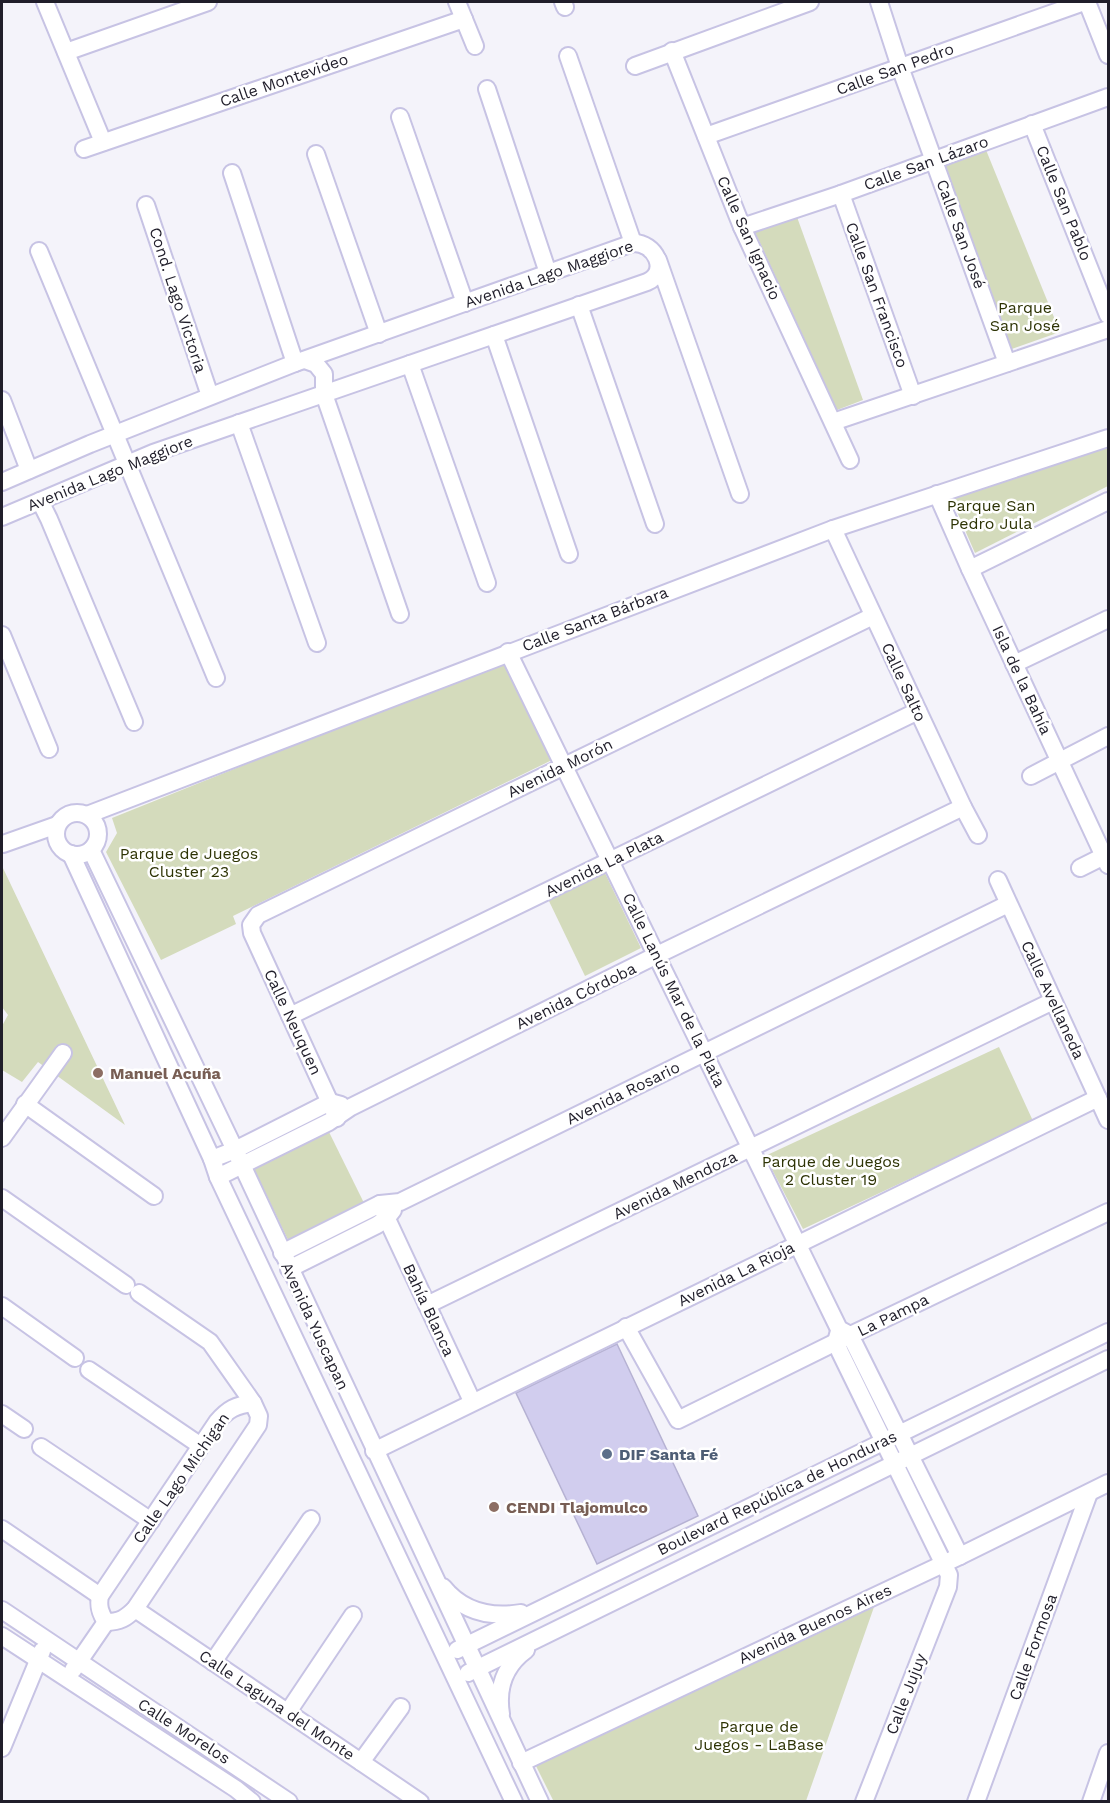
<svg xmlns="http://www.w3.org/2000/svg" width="1110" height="1803" viewBox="0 0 1110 1803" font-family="'Work Sans',sans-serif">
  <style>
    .green { fill: #d4dbbc }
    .building { fill: #d1cdee; stroke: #b6b2d3; stroke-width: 1.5 }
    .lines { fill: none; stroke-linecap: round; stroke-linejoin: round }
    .minor-casing { stroke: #c7c3e4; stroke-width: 20 }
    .minor { stroke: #fff; stroke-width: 16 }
    .education-dot { fill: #8d6e63; stroke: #fff; stroke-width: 2 }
    .service-dot { fill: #5c6f8a; stroke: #fff; stroke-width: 2 }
    .labels { text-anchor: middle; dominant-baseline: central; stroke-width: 5; stroke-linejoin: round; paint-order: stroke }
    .street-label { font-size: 16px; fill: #201e2a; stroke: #fff }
    .park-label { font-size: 16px; fill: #2e3405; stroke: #fff }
    .education-label { font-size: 16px; font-weight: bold; fill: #785e54; stroke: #fff; text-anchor: start }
    .service-label { font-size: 16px; font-weight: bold; fill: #4e5e75; stroke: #fff; text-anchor: start }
  </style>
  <rect width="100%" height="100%" fill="#f4f3fa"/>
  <g class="green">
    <polygon points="986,150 1060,332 1009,350 945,166"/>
    <polygon points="797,217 863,400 837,410 755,232"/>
    <polygon points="1108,447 1108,486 975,553 951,498"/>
    <polygon points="503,661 552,760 233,916 236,924 161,960 106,852 117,833 112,818"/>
    <polygon points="2,866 125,1125 38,1062 22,1082 2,1070 2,1026 8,1015 2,1007"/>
    <polygon points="604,871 641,948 585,976 548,899"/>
    <polygon points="999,1047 1033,1121 803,1229 765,1156"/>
    <polygon points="328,1130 364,1203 288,1240 253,1167"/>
    <polygon points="874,1607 806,1801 556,1802 553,1800 536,1766"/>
  </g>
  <polygon class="building" points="617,1344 698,1516 597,1564 516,1393"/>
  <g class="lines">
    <g class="minor-casing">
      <g id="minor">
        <polyline points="45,2 103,142"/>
        <polyline points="457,2 475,46"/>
        <polyline points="563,2 565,7"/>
        <polyline points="879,2 900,67 1007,363"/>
        <polyline points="1087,2 1108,55"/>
        <polyline points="672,51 742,227 850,460"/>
        <polyline points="66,52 208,2"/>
        <polyline points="568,56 633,243"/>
        <polyline points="635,66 810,2"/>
        <polyline points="487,89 548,273"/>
        <polyline points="400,117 465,303"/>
        <polyline points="1032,124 1108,315"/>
        <polyline points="706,136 1084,2"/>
        <polyline points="84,149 464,19"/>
        <polyline points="316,154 379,334"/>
        <polyline points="232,173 295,363"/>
        <polyline points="841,194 913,396"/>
        <polyline points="146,205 210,396"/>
        <polyline points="742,227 841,194 1108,97"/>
        <polyline points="39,251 216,678"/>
        <polyline points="658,260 740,494"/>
        <polyline points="579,305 655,524"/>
        <polyline points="494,335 569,554"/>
        <polyline points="305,360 316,364 324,374 324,394 400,614"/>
        <polyline points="410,364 487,583"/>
        <polyline points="2,400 29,470"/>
        <polyline points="833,422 1108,329"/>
        <polyline points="239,423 317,643"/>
        <path d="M2,482L90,444L295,363L633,243C655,242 670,272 647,282L153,453L2,517"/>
        <polyline points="937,494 970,569 1108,865"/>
        <polyline points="40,501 49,519 134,722"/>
        <polyline points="833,529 963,807 978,835"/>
        <polyline points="970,569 1108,501"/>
        <polyline points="2,635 49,749"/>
        <polyline points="508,652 839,1329 850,1335 855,1345 960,1556"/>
        <polyline points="1014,664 1108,619"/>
        <polyline points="1031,776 1108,736"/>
        <circle cx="77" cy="834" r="21"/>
        <polyline points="87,815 833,529 1108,438"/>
        <polyline points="3,844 57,825"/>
        <polyline points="91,850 235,1150 540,1802"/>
        <polyline points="71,854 212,1159 218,1177 514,1802"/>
        <polyline points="1080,868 1108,854"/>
        <polyline points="998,880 1108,1120"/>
        <polyline points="290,1016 918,711"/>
        <polyline points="25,1104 154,1196"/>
        <polyline points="337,1118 252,933 251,925 258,915 873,616"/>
        <polyline points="2,1138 63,1053"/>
        <polyline points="212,1159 235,1150 330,1102 341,1105"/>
        <polyline points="218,1177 329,1122 351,1107 657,955 963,807"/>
        <polyline points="2,1198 126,1285"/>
        <polyline points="380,1204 472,1401"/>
        <polyline points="282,1253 380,1204 400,1202 1008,904"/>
        <polyline points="289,1269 377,1225 386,1219 393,1210"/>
        <polyline points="427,1305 1053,1001"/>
        <polyline points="2,1306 75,1358"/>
        <polyline points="626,1327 678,1420 836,1342 1108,1212"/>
        <polyline points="839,1331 836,1342 840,1352 949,1575 948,1587 864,1802"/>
        <polyline points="89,1370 201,1446"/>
        <polyline points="2,1414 24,1429"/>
        <polyline points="41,1447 151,1521"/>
        <polyline points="374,1451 1098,1098"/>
        <polyline points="2,1529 100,1596"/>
        <path d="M443,1587C463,1612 490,1618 521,1613"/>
        <polyline points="135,1609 420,1802"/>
        <polyline points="2,1610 289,1802"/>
        <path d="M106,1622C120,1622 126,1618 135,1609L258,1425L259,1416L253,1403L210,1342L139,1293"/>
        <path d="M106,1622C100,1613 98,1606 100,1596L217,1422C228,1409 236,1405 253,1403"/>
        <polyline points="2,1636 236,1789 252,1802"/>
        <polyline points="457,1650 1108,1332"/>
        <polyline points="213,1662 311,1519"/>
        <polyline points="73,1670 106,1622"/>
        <polyline points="468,1673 1108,1359"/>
        <polyline points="288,1712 353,1615"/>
        <path d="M501,1714C497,1689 504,1666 526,1650"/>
        <polyline points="2,1748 42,1651"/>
        <polyline points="361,1762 401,1707"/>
        <polyline points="521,1763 960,1556 1108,1483"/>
        <polyline points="976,1802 1089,1493"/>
        <polyline points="1091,1802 1108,1753"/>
      </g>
    </g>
    <use href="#minor" class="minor"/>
  </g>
  <g class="education-dot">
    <circle cx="98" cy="1073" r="6"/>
    <circle cx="494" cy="1507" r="6"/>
  </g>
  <circle class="service-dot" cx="607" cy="1454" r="6"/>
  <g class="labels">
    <g class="street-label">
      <text transform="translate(895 69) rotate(-20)">Calle San Pedro</text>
      <text transform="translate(284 80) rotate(-19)">Calle Montevideo</text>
      <text transform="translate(926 163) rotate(-20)">Calle San Lázaro</text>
      <text transform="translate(1064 203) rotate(68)">Calle San Pablo</text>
      <text transform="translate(961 234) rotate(70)">Calle San José</text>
      <text transform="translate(749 238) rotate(66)">Calle San Ignacio</text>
      <text transform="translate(549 274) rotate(-19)">Avenida Lago Maggiore</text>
      <text transform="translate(877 295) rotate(70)">Calle San Francisco</text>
      <text transform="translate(178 300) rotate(72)">Cond. Lago Victoria</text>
      <text transform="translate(110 473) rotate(-22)">Avenida Lago Maggiore</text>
      <text transform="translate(595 619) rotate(-21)">Calle Santa Bárbara</text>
      <text transform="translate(1022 680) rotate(65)">Isla de la Bahía</text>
      <text transform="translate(904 682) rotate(65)">Calle Salto</text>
      <text transform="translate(560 768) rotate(-26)">Avenida Morón</text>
      <text transform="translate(604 864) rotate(-26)">Avenida La Plata</text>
      <text transform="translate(674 990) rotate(64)">Calle Lanús Mar de la Plata</text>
      <text transform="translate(576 996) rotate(-26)">Avenida Córdoba</text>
      <text transform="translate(1053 1000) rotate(65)">Calle Avellaneda</text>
      <text transform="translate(293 1022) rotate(65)">Calle Neuquen</text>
      <text transform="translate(623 1093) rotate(-26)">Avenida Rosario</text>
      <text transform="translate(675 1185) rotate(-26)">Avenida Mendoza</text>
      <text transform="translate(736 1274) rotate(-26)">Avenida La Rioja</text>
      <text transform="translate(429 1310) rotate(65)">Bahía Blanca</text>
      <text transform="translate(893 1315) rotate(-26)">La Pampa</text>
      <text transform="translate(315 1326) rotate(65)">Avenida Yuscapan</text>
      <text transform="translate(181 1478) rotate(-55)">Calle Lago Michigan</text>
      <text transform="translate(777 1493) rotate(-26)">Boulevard República de Honduras</text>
      <text transform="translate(815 1624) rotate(-25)">Avenida Buenos Aires</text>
      <text transform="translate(1033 1647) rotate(-70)">Calle Formosa</text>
      <text transform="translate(906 1694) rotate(-69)">Calle Jujuy</text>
      <text transform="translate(277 1705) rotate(34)">Calle Laguna del Monte</text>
      <text transform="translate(184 1731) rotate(33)">Calle Morelos</text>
    </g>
    <g class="park-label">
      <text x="1025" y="307">Parque<tspan x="1025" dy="18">San José</tspan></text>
      <text x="991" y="505">Parque San<tspan x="991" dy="18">Pedro Jula</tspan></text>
      <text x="189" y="853">Parque de Juegos<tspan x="189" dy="18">Cluster 23</tspan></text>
      <text x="831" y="1161">Parque de Juegos<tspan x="831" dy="18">2 Cluster 19</tspan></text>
      <text x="759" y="1726">Parque de<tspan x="759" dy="18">Juegos - LaBase</tspan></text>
    </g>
    <g class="education-label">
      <text x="110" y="1073">Manuel Acuña</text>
      <text x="506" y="1507">CENDI Tlajomulco</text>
    </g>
    <g class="service-label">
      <text x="619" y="1454">DIF Santa Fé</text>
    </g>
  </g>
  <rect width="1110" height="1803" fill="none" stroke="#201e2a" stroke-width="6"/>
</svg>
